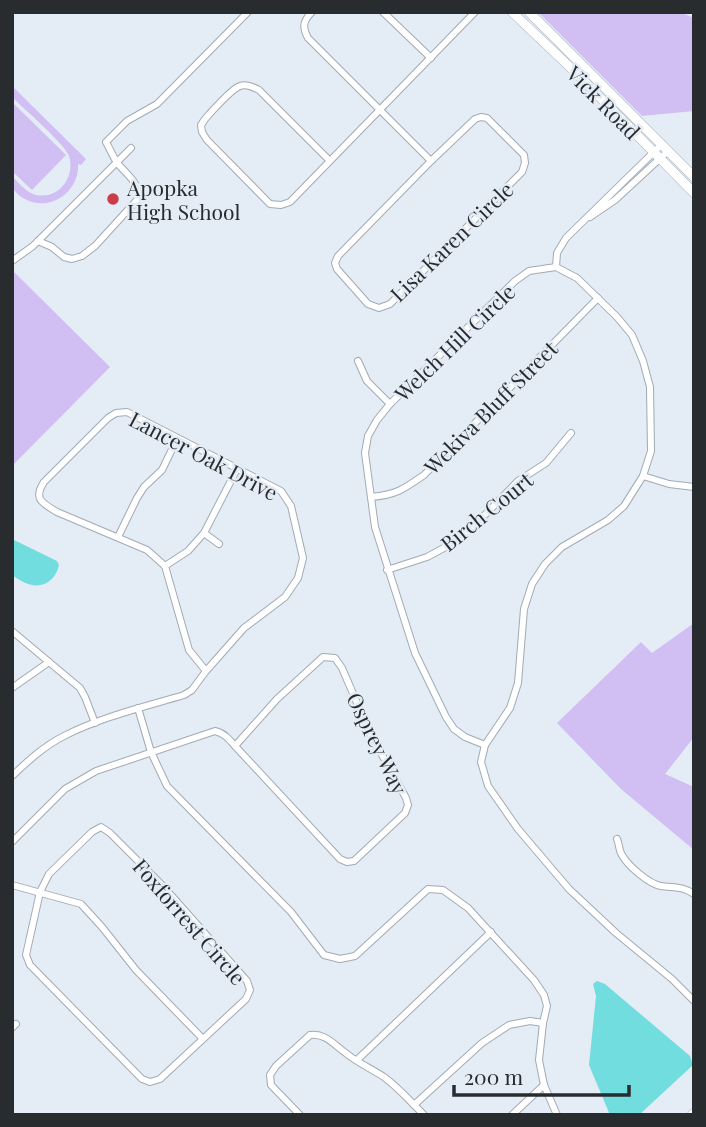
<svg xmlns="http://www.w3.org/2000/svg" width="706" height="1127" viewBox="0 0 706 1127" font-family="'Playfair Display',serif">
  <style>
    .green { fill: #d1bef3 }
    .water { fill: #72dddf }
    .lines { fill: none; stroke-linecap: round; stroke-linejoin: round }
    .street-casing { stroke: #a2aab3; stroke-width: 8 }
    .secondary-casing { stroke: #a2aab3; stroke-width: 10 }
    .street { stroke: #fff; stroke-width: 6 }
    .secondary { stroke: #fff; stroke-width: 9 }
    .poi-dot { fill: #cc3b49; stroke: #e4ecf5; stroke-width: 2.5 }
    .labels { text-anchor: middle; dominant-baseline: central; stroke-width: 5; stroke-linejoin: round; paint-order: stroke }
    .street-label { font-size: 21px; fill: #282c2f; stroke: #e4ecf5 }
    .poi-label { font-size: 21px; fill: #282c2f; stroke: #e4ecf5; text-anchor: start }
  </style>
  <rect width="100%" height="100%" fill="#e4ecf5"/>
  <g class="green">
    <polygon points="538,12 680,12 694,18 694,111 642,116"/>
    <path d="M12,86L86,159L81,165L78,164C80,191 50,213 25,199C20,197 16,192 12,188V176C18,182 25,191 33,194C57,202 76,178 69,156C65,144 23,108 12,97Z"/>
    <polygon points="12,102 66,155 32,190 12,171"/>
    <polygon points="12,270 110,367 12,466"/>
    <polygon points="694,623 694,737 665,774 694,787 694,850 621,789 557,723 641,642 652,653"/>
  </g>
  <g class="water">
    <path d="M12,539L57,561L59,565C56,580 43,589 28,584C22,582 17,578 12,575Z"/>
    <polygon points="597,981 605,984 690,1056 693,1065 639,1115 610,1115 589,1065 596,996 593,984"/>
  </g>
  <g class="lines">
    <g class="street-casing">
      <g id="street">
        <path d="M312,12C303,21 302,27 308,38L431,161"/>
        <polyline points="383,12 431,58"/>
        <polygon points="481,117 487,118 524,155 525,163 522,172 390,304 379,308 368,304 337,269 335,263 338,256 431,161 475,119"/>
        <path d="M330,161L259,90C253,87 245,83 238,87C231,90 211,112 205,119L201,125L202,132L207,140L270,204L281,205L290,202L475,12"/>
        <polyline points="590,217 615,200 668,151"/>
        <path d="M38,241L52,247L64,257L72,259L82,256L95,246L137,200L140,194C136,181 126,173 118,164C113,157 110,149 106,142L127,121L157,104L248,12"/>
        <polyline points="12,261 33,246 131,148"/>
        <polygon points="556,267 577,278 617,317 632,335 643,361 650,387 651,451 643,476 624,506 608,520 562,547 545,564 532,584 524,609 518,683 510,708 485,745 465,737 454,729 446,717 415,653 375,527 365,453 368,436 377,420 390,404 515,281 529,271"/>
        <polyline points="556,267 557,253 566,238 662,144"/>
        <polyline points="358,361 367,381 390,404"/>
        <polyline points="643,476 669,484 694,487"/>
        <path d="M371,497C396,495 404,489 424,475L598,298"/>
        <polyline points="204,533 219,544"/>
        <polyline points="118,537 137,498 144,487 162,470 177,439"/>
        <polyline points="165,566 188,551 204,533 237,469"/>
        <polyline points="387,570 427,557 455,542 476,524 518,481 546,463 571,433"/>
        <polyline points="12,631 80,688 85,697 95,723"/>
        <polyline points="12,688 49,662"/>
        <polyline points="138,708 151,752 167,786 291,912 324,955 340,959 355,956 428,889 443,890 468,908 534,980 544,995 547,1006 543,1023 539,1060 544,1085 557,1115"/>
        <polyline points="485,745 481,762 488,786 518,829 569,889 616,933 672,979 694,1001"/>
        <path d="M12,776C28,761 44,746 64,736C101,717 144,707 184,695L192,690L206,671L244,628L285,597L298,578L303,558L291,506L281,491L127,412L116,413L108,418L44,482C33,499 42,503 57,512L147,550L165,566L189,650L206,671"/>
        <polygon points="101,827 110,833 162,885 247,981 250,990 246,999 160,1079 150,1082 142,1079 30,965 26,955 40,892 49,874 92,832"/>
        <path d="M617,839C619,843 619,851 622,855C628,866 649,884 661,886C674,888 683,886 694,894"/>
        <path d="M12,842L65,789L96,771L215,731C224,733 229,739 235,746L340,859L347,862L354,861L405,813L408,805L406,798L370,733L342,668L335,658L323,657L277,699L235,746"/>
        <polyline points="12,885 81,904 102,927 136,970 203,1039"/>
        <polyline points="12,1028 16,1024"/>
        <polyline points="357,1060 491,932"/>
        <polyline points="414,1105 482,1043 509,1025 530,1021 543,1023"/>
        <path d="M300,1115L271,1085L270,1075L276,1066L310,1035C326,1033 334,1045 347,1054C358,1063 372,1069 384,1077C399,1088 411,1102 424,1115"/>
        <polyline points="512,1115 544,1085"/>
      </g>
    </g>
    <g class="secondary-casing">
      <g id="secondary">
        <polyline points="512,12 573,70 694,193"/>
        <polyline points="529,12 694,177"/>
        <polyline points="692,1115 694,1113"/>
      </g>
    </g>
    <use href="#street" class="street"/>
    <use href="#secondary" class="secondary"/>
  </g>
  <circle class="poi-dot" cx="113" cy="199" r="7"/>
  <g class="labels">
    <g class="street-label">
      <text transform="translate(604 102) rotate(45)">Vick Road</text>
      <text transform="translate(451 241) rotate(-44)">Lisa Karen Circle</text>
      <text transform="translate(454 342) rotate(-44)">Welch Hill Circle</text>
      <text transform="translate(490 407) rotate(-45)">Wekiva Bluff Street</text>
      <text transform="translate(204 455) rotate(28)">Lancer Oak Drive</text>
      <text transform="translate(486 511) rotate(-39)">Birch Court</text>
      <text transform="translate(378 743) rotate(64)">Osprey Way</text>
      <text transform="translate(190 921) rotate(49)">Foxforrest Circle</text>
    </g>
    <g class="poi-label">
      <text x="127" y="187">Apopka<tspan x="127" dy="24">High School</tspan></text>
    </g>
  </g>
  <rect width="706" height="1127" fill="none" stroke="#282c2f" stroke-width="28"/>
  <path d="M454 1085v10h175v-10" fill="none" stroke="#282c2f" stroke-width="3.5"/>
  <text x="464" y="1085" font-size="21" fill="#282c2f" stroke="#e4ecf5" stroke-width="5" paint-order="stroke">200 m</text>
</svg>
